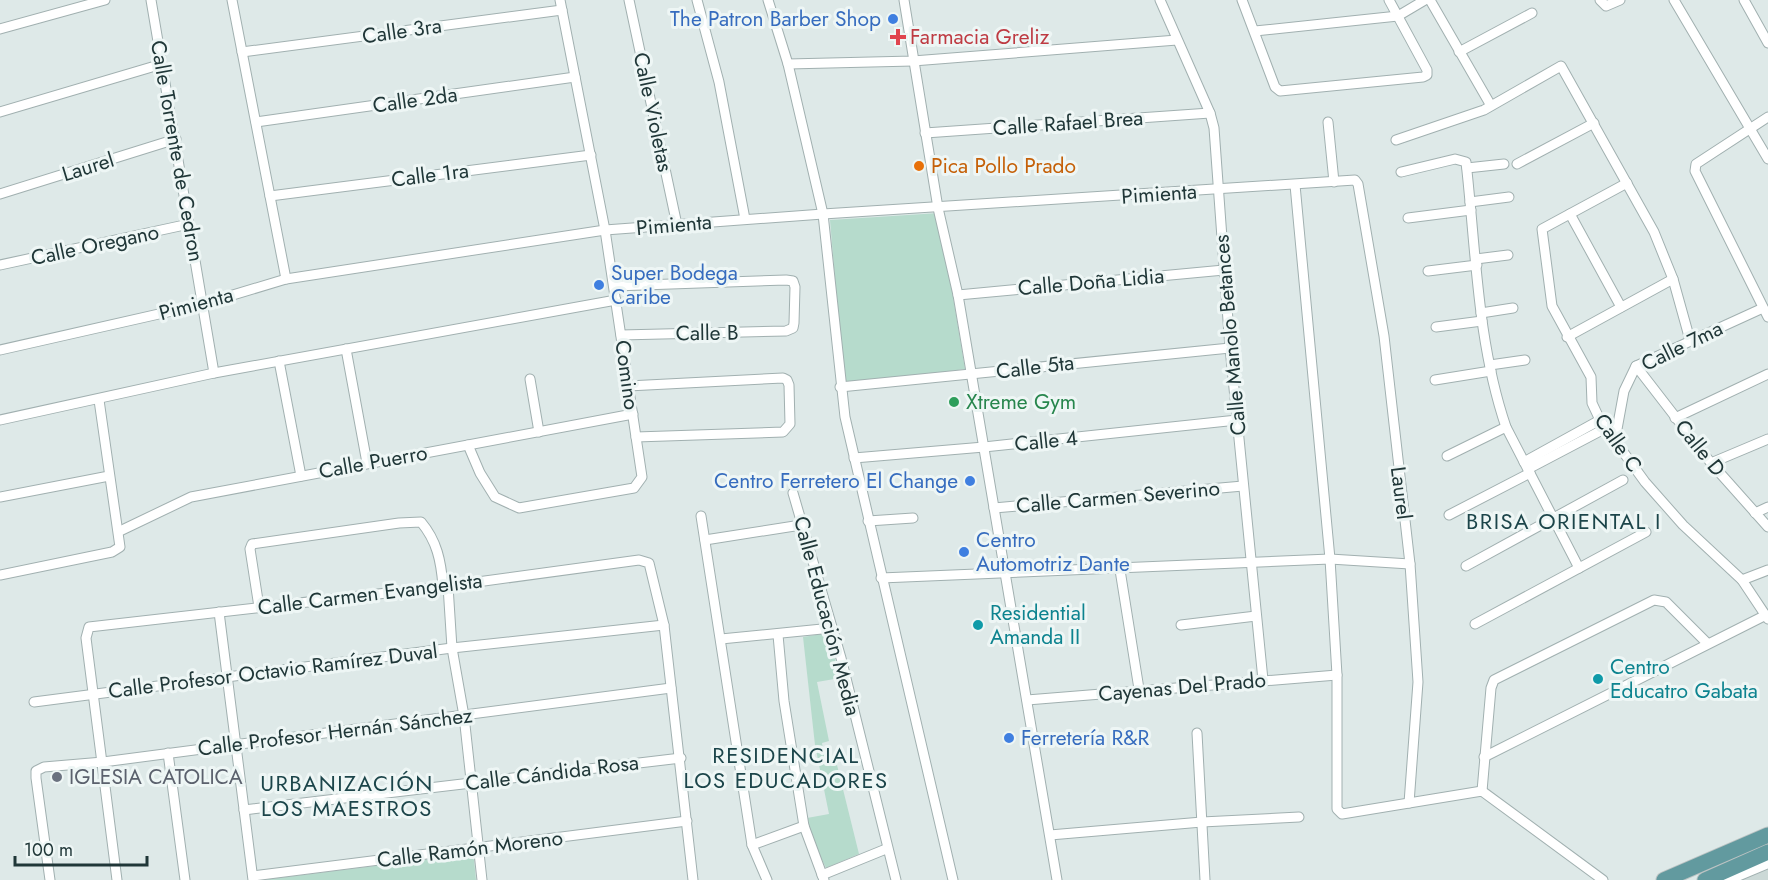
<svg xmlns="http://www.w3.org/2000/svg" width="1768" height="880" viewBox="0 0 1768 880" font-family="Jost,sans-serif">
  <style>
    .built { fill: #ccd9d7 }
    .green { fill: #b6dbcc }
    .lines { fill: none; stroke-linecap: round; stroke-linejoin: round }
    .minor-casing { stroke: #a1b0b0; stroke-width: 11 }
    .tertiary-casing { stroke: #a1b0b0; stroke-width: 14 }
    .primary-casing { stroke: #bcc3c3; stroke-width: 17 }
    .minor { stroke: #fff; stroke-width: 9 }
    .tertiary { stroke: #fff; stroke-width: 12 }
    .primary { stroke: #629a9f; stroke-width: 15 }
    .shop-dot { fill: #3f7fe0; stroke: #eef6f5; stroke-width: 2 }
    .health-dot { fill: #e0444e; stroke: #eef6f5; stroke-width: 2 }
    .food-dot { fill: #e8710a; stroke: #eef6f5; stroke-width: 2 }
    .leisure-dot { fill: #2e9e5b; stroke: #eef6f5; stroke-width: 2 }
    .culture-dot { fill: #0f9aa8; stroke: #eef6f5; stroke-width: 2 }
    .worship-dot { fill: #6b7280; stroke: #eef6f5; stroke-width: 2 }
    .labels { text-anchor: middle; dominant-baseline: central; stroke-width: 6; stroke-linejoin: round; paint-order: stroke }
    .shop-label { font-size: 21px; fill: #366cbe; stroke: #eef6f5; text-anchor: start }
    .street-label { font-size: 21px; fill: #203738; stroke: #eef6f5 }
    .health-label { font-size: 21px; fill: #be3a42; stroke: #eef6f5; text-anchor: start }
    .food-label { font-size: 21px; fill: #c56008; stroke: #eef6f5; text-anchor: start }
    .leisure-label { font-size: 21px; fill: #27864d; stroke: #eef6f5; text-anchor: start }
    .culture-label { font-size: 21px; fill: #0d838f; stroke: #eef6f5; text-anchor: start }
    .worship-label { font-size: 21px; fill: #5b616d; stroke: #eef6f5; text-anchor: start }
    .neighbourhood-label { font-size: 22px; letter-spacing: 1.5px; fill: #1c454a; stroke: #eef6f5 }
  </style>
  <rect width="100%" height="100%" fill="#dee9e8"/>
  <polygon class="built" points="1768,855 1768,880 1709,880"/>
  <g class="green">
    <polygon points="939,213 965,369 844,386 830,220"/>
    <polygon points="828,633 840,678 817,682 829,741 822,743 825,762 836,761 859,854 826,868 810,835 807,818 829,814 815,745 803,637"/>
    <polygon points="470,854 474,860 476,880 262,880"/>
  </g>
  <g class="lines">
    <g class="minor-casing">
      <g id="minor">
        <polyline points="151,0 214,373"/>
        <polyline points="232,0 286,279"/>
        <polyline points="629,0 677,225"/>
        <polyline points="697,0 719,82 745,219"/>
        <polyline points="768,0 788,64 823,214 845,417 953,880"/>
        <polyline points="904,0 938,208 958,295 1057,880"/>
        <polyline points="1160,0 1210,113 1214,128 1230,348 1263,680"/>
        <polyline points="1242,0 1275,87 1280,91 1423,77 1427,75 1427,70 1389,0"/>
        <polyline points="1430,0 1490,104"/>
        <polyline points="1600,0 1606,6 1620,0"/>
        <polyline points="1674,0 1768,159"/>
        <polyline points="1744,0 1768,43"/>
        <polyline points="0,29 105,0"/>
        <polyline points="1255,31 1398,16 1425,0"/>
        <polyline points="242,52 562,10"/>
        <polyline points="1459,52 1532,13"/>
        <polyline points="788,64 913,61 1177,40"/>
        <polyline points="0,112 162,64"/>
        <polyline points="1768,117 1696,164 1695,171 1768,317"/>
        <polyline points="256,122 575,77"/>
        <polyline points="1328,122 1334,182"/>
        <polyline points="925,133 1210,113"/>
        <polyline points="1396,140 1484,110 1561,66 1654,232 1673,279 1690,340"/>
        <polyline points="1517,164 1594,123"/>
        <polyline points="1467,168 1504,164"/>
        <path d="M1401,172L1455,159L1466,162C1476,250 1477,342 1506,427L1579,568"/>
        <polyline points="1627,183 1542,229 1552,306 1591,377 1592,403 1600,420 1645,482 1683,525 1742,580 1768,619"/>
        <polyline points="1295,185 1330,559 1337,675 1337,809 1342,814 1482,791 1603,880"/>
        <polyline points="0,194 176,139"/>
        <polyline points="270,196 591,155"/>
        <polyline points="1470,202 1509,197"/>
        <polyline points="1570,214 1621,307"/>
        <polyline points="1408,218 1471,210"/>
        <polyline points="1476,259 1508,255"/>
        <polyline points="0,265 189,224"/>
        <polyline points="1428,271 1477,265"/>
        <polyline points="614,286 786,280 793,281 795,287 794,323 793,328 786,331 621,335"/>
        <polyline points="958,295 1224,270"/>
        <polyline points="1481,313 1513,308"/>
        <polyline points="1436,327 1482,321"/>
        <polyline points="1567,337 1673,279"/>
        <polyline points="346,349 367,463"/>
        <polyline points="0,350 203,304 286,279 605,230 823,214 1355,180 1358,184 1384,336 1410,564 1418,682 1409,803"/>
        <polyline points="279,361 301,476"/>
        <polyline points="1490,365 1525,360"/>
        <polyline points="1636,366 1711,463 1768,527"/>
        <polyline points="530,379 539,432"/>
        <polyline points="1435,380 1491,371"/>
        <polyline points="628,386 783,378 787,380 789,385 790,424 783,432 636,437"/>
        <polyline points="840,387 1230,348"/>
        <polyline points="1675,418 1768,374"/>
        <polyline points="0,420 214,373 616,300"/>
        <polyline points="1615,440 1624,391 1636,366 1763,308"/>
        <polyline points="468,445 480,473 495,497 519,508 634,488 642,477 605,230 560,0"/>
        <polyline points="1447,456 1506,427"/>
        <polyline points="854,458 984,447 1237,420"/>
        <polyline points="1524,462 1600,420"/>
        <polyline points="1711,463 1768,439"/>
        <polyline points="1528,469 1606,428"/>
        <polyline points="793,493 841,658 896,880"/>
        <polyline points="0,497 109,476"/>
        <polyline points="994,508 1243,486"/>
        <polyline points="1755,513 1768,507"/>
        <polyline points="1449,515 1530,473"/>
        <polyline points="701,516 752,845 767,880"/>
        <polyline points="868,521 913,518"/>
        <polyline points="120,531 191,497 633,414"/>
        <polyline points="705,540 801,525"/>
        <polyline points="1466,566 1623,480"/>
        <polyline points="1120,570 1139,689"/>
        <polyline points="0,575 112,552 120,547 99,400"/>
        <polyline points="881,578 1330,559 1410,564"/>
        <polyline points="1742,580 1768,570"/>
        <polyline points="448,586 452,648 464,716 482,880"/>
        <path d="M259,607L250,549L252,544L399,523L421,522C437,541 441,561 443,586"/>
        <polyline points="219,612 253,880"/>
        <polyline points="1475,624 1646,532"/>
        <polyline points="1181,625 1256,616"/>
        <polyline points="778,635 784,701 804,826 824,880"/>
        <polyline points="721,639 832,628"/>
        <polyline points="1027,700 1337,675"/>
        <polyline points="34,702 452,648 664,625"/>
        <polyline points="1197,733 1205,880"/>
        <polyline points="168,753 185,880"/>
        <polyline points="1484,757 1766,615"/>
        <polyline points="1482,791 1491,688 1494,680 1654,600 1666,602 1707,643"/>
        <polyline points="244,810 681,758"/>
        <polyline points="1050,835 1202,822 1299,817"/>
        <polyline points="752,845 804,826"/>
        <polyline points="822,875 886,849"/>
        <polyline points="253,876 687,821"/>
        <polyline points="50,880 36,778 36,771 44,767 103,762 671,688"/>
        <polyline points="117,880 86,638 89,627 448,586 639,560 649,563 664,625 693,880"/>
      </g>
    </g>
    <g class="tertiary-casing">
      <polyline id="tertiary" points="1725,880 1768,862"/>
    </g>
    <g class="primary-casing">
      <g id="primary">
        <polyline points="1664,880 1768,835"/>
        <polyline points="1705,880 1768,852"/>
      </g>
    </g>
    <use href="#minor" class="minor"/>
    <use href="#tertiary" class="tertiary"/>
    <use href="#primary" class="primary"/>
  </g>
  <g class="shop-dot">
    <circle cx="893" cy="19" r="6"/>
    <circle cx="599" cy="285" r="6"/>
    <circle cx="970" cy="481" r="6"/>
    <circle cx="964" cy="552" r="6"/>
    <circle cx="1009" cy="738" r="6"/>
  </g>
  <path class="health-dot" d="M895 28h6v6h6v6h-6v6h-6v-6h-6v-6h6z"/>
  <circle class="food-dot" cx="919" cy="166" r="6"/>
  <circle class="leisure-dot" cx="954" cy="402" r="6"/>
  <g class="culture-dot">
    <circle cx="978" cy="625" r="6"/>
    <circle cx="1598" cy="679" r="6"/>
  </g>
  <circle class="worship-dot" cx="57" cy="777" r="6"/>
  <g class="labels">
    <g class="shop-label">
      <text x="881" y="19" text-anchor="end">The Patron Barber Shop</text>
      <text x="611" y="273">Super Bodega<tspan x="611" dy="24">Caribe</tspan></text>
      <text x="958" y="481" text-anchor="end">Centro Ferretero El Change</text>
      <text x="976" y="540">Centro<tspan x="976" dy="24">Automotriz Dante</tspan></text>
      <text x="1021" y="738">Ferretería R&amp;R</text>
    </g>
    <g class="street-label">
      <text transform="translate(402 31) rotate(-8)">Calle 3ra</text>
      <text transform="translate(415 100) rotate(-8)">Calle 2da</text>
      <text transform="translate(653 112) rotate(78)">Calle Violetas</text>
      <text transform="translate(1068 123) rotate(-4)">Calle Rafael Brea</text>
      <text transform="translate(177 151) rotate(80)">Calle Torrente de Cedron</text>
      <text transform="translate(88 167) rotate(-17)">Laurel</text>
      <text transform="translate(430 175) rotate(-7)">Calle 1ra</text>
      <text transform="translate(1159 194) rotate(-4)">Pimienta</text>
      <text transform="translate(674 225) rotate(-5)">Pimienta</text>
      <text transform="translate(95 245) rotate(-12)">Calle Oregano</text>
      <text transform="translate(1091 282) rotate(-5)">Calle Doña Lidia</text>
      <text transform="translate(196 304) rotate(-15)">Pimienta</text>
      <text transform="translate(707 333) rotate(-1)">Calle B</text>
      <text transform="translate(1230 335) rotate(-95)">Calle Manolo Betances</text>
      <text transform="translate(1682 346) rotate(-26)">Calle 7ma</text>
      <text transform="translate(1035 367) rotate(-7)">Calle 5ta</text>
      <text transform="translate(627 375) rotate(82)">Comino</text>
      <text transform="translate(1046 441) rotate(-6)">Calle 4</text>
      <text transform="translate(1618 443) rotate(55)">Calle C</text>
      <text transform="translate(1700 448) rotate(51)">Calle D</text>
      <text transform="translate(373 462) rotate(-10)">Calle Puerro</text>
      <text transform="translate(1401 493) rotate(83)">Laurel</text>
      <text transform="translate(1118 497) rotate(-5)">Calle Carmen Severino</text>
      <text transform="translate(370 594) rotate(-7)">Calle Carmen Evangelista</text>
      <text transform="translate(827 616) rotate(75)">Calle Educación Media</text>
      <text transform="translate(273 671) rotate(-7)">Calle Profesor Octavio Ramírez Duval</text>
      <text transform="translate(1182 687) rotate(-5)">Cayenas Del Prado</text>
      <text transform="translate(335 732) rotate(-7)">Calle Profesor Hernán Sánchez</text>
      <text transform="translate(552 773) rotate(-7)">Calle Cándida Rosa</text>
      <text transform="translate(470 849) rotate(-7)">Calle Ramón Moreno</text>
    </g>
    <g class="health-label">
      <text x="910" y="37">Farmacia Greliz</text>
    </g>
    <g class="food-label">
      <text x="931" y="166">Pica Pollo Prado</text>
    </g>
    <g class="leisure-label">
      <text x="966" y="402">Xtreme Gym</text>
    </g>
    <g class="culture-label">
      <text x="990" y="613">Residential<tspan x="990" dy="24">Amanda II</tspan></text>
      <text x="1610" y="667">Centro<tspan x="1610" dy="24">Educatro Gabata</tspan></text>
    </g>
    <g class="worship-label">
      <text x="69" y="777">IGLESIA CATOLICA</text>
    </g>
    <g class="neighbourhood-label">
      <text x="1564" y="521">BRISA ORIENTAL I</text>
      <text x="786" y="755">RESIDENCIAL<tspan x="786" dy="25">LOS EDUCADORES</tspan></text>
      <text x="347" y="783">URBANIZACIÓN<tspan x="347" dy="25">LOS MAESTROS</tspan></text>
    </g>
  </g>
  <path d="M15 856v9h132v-9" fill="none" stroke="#203738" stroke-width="3"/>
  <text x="24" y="856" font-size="18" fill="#203738" stroke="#eef6f5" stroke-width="4.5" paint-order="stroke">100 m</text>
</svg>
